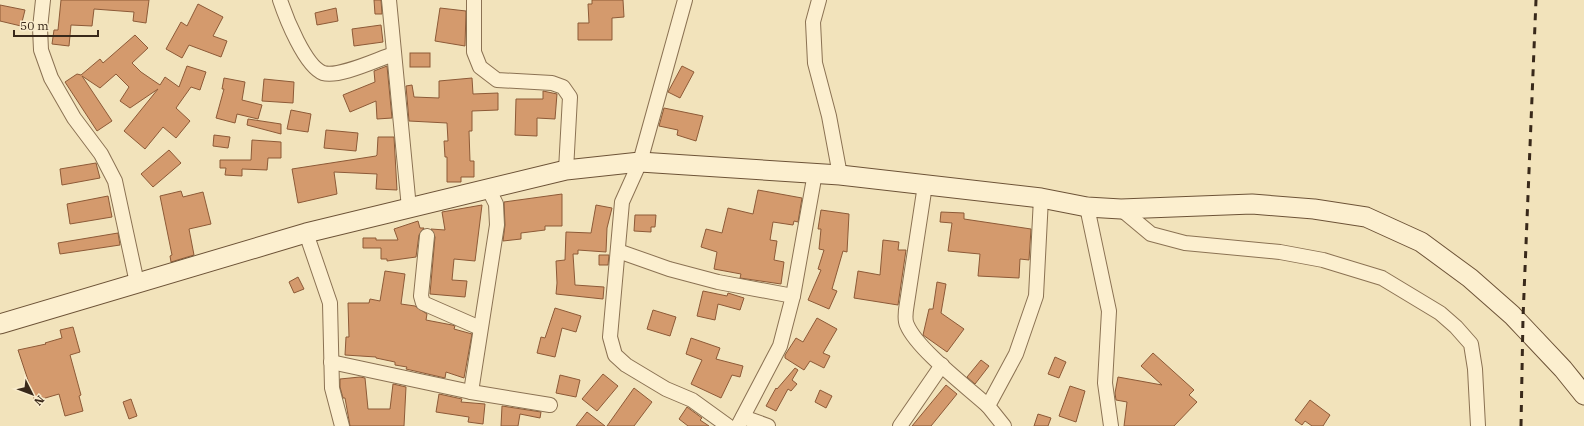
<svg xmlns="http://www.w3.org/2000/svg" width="1584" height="426" viewBox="0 0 1584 426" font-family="'IBM Plex Serif',serif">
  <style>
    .building { fill: #d49a6d; stroke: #8d5a37 }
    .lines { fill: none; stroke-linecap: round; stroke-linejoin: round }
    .street-casing { stroke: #8b7253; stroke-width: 16 }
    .secondary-casing { stroke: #6d5337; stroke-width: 21 }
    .street { stroke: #fcefcf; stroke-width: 14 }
    .secondary { stroke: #fcefcf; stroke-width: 19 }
    .rail { stroke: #39291a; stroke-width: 3; stroke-dasharray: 7 7; stroke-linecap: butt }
  </style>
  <rect width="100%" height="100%" fill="#f2e3bb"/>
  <g class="building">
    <polygon points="61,0 149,0 146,23 133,21 134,12 94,9 92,26 71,25 69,46 52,44 54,30 58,30"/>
    <polygon points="374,0 381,0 382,14 375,14"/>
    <polygon points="592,0 623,0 624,17 612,18 612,40 578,40 578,23 589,23 588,4 592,4"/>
    <polygon points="198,4 223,17 213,36 227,41 221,57 189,45 182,58 166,49 181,22 187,26"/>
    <polygon points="0,5 25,10 21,26 0,21"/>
    <polygon points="336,8 338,21 317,25 315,13"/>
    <polygon points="440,8 466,11 465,46 435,41"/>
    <polygon points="381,25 383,42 354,46 352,29"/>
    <polygon points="135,35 148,48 132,63 141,72 160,85 165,77 179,87 187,66 206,72 200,90 191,87 176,108 190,121 176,138 163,127 145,149 124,131 158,89 130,108 120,101 129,87 116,74 100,88 82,76 112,121 97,131 65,82 77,74 81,75 100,59 103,63"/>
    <rect x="410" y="53" width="20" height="14"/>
    <polygon points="387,66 392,118 377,119 376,101 350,112 343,95 375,82 374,71"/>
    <polygon points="682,66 694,72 680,98 668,92"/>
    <polygon points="224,78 245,82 242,100 262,105 258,119 237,114 235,123 216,118 224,89 222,89"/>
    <polygon points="472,78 473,94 498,93 498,110 472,111 472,131 469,131 470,161 474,161 474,177 461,177 461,182 447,182 447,157 445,157 444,141 448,141 447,123 409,121 406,86 412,85 414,97 439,98 439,81"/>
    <polygon points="264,79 294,82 293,103 262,101"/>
    <polygon points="543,91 557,94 555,119 537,118 537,136 515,135 516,99 543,99"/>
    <polygon points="664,108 703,116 696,141 677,135 678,130 659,126"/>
    <polygon points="291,110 311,114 308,132 287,129"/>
    <polygon points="248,119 281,124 281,134 247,125"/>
    <polygon points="326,130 358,133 356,151 324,148"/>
    <polygon points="214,135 230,137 228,148 213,146"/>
    <polygon points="378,137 394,137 397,190 376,189 377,174 334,172 337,194 298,203 292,169 376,156 377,155"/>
    <polygon points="252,140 281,142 281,158 268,158 267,170 242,169 242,176 225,175 226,168 220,168 220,160 251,160"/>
    <polygon points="169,150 181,163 153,187 141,174"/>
    <polygon points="96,163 100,178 62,185 60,169"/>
    <polygon points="758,190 802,198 798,222 794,221 793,225 773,222 770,240 777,241 774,260 784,262 781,284 740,278 741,274 714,269 717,252 701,247 706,229 722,233 728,208 753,214"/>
    <polygon points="181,191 183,197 203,192 211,224 189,229 194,255 171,262 170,256 172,255 160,196"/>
    <polygon points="562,194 562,226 545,226 545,230 521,233 521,239 503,241 505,225 504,202"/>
    <polygon points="108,196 112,217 70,224 67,204"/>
    <polygon points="482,205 475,261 454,259 452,280 467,281 465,297 430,294 435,237 431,229 445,230 442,212"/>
    <polygon points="596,205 612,208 607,228 606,252 578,250 578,254 573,254 575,285 604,287 603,299 556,294 557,283 556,261 565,260 566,232 591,233"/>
    <polygon points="821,210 849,214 847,252 843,251 832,289 837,291 829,309 808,300 821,270 818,269 824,250 819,249 821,229 818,229"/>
    <polygon points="941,212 964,213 964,219 1031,229 1029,260 1020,259 1019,278 978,276 980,254 948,251 952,223 940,222"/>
    <polygon points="635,215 656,215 655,227 651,227 651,232 634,231"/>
    <polygon points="418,221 420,228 424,228 419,235 416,257 387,261 387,259 381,259 381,248 363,248 363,238 376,238 376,240 398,240 394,229"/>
    <polygon points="118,233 120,245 60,254 58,243"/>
    <polygon points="883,240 899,242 898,250 906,250 898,305 854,298 858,271 880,275"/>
    <polygon points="599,255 609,255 608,265 599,265"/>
    <polygon points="385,271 405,274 401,304 415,306 427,314 426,320 452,325 455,326 454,329 472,334 464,378 446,372 445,378 406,369 407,367 395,365 395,362 376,358 376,357 345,355 346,337 349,337 348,303 369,303 370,299 380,301"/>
    <polygon points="298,277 304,289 294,293 289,282"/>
    <polygon points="937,282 946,284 941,313 964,329 947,352 923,335 929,309 933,309"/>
    <polygon points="703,291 727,296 728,293 744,298 740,310 718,304 715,320 697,316"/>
    <polygon points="555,308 581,316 576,332 562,328 555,357 537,353 541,337 545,338"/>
    <polygon points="653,310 676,317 670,336 647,329"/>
    <polygon points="817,318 837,329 823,353 830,356 824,368 810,361 804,370 785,358 785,355 796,338 803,342"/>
    <polygon points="73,327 80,352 70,355 81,395 79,396 83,411 65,416 59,394 35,401 18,350 46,344 45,343 62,338 60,330"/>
    <polygon points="691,338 720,348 716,359 743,366 740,377 732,375 721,398 691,384 702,360 686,354"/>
    <polygon points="1153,353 1194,390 1189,395 1197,402 1174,426 1124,426 1127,402 1116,400 1115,393 1118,377 1162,385 1141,366"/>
    <polygon points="1055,357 1066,362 1059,378 1048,374"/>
    <polygon points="981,360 989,366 975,384 967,377"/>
    <polygon points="795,368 798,370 792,380 797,384 791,391 788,389 776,411 766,406 776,388 777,389"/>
    <polygon points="603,374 618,386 597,411 582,399"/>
    <polygon points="560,375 580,380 576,397 556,393"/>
    <polygon points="360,377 365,378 368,409 390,409 393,384 406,387 404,426 350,426 345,398 343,398 340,387 340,379"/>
    <polygon points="946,385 957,394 931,426 912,426"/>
    <polygon points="1070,386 1085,391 1076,422 1059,416"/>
    <polygon points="634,388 652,402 634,426 607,426"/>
    <polygon points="820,390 832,396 826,408 815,402"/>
    <polygon points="439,394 462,399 461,402 485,404 483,424 468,422 469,417 436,412"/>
    <polygon points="131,399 137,416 129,419 123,402"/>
    <polygon points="1310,400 1330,415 1323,426 1312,426 1305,421 1302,425 1295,420"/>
    <polygon points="502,406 541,412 540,418 520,414 518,426 501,426"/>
    <polygon points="687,407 702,418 700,420 709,426 688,426 679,419"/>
    <polygon points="587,412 605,426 576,426"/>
    <polygon points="1038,414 1051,418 1048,426 1034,426"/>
  </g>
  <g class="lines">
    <g class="street-casing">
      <g id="street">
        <polyline points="43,0 40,28 41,50 51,78 74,118 101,154 115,181 137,283"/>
        <path d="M280,0C286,18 305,66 323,73C339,78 378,59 394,54"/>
        <polyline points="389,0 409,208"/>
        <polyline points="474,0 474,52 480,67 497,80 552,83 563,87 570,97 566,170"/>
        <polyline points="685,0 640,162 622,202 610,337 615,355 626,365 666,389 692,400 728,426"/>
        <polyline points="819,0 813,22 815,63 829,116 840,175"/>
        <path d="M925,185L907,303C906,309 904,319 907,325C917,349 967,387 988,406"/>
        <polyline points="1087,207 1109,311 1105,383 1111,426"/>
        <polyline points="1121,209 1151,234 1185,243 1280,252 1323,260 1382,278 1440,313 1456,327 1471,344 1475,369 1478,426"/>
        <polyline points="306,233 330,303 332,388 342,426"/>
        <polyline points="427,236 421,296 423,303 480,328"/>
        <polyline points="618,251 669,269 718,282 793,296"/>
        <polyline points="331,362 471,392 550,405"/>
        <polyline points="471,392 497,225 496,204 488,188"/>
        <polyline points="743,417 768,426"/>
        <polyline points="738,426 780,346 793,296 815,173"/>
        <polyline points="900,426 942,365"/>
        <polyline points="1004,426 988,406 1016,354 1036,296 1041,198"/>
      </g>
    </g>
    <g class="secondary-casing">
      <polyline id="secondary" points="0,324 306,233 566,170 640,162 840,175 1041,198 1087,207 1121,209 1252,204 1314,209 1366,217 1421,242 1470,278 1512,315 1563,369 1584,395"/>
    </g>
    <use href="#street" class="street"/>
    <use href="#secondary" class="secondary"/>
    <polyline class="rail" points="1521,426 1523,318 1536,0"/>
  </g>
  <g transform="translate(32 394) rotate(132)" stroke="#f9eccc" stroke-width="3" paint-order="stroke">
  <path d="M0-3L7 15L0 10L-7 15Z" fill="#39291a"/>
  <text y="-6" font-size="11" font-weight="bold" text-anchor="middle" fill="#39291a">N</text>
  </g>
  <path d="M14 30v6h84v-6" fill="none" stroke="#39291a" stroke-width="2"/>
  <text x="20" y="30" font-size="12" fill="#39291a" stroke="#f9eccc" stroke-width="3" paint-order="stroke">50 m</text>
</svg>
